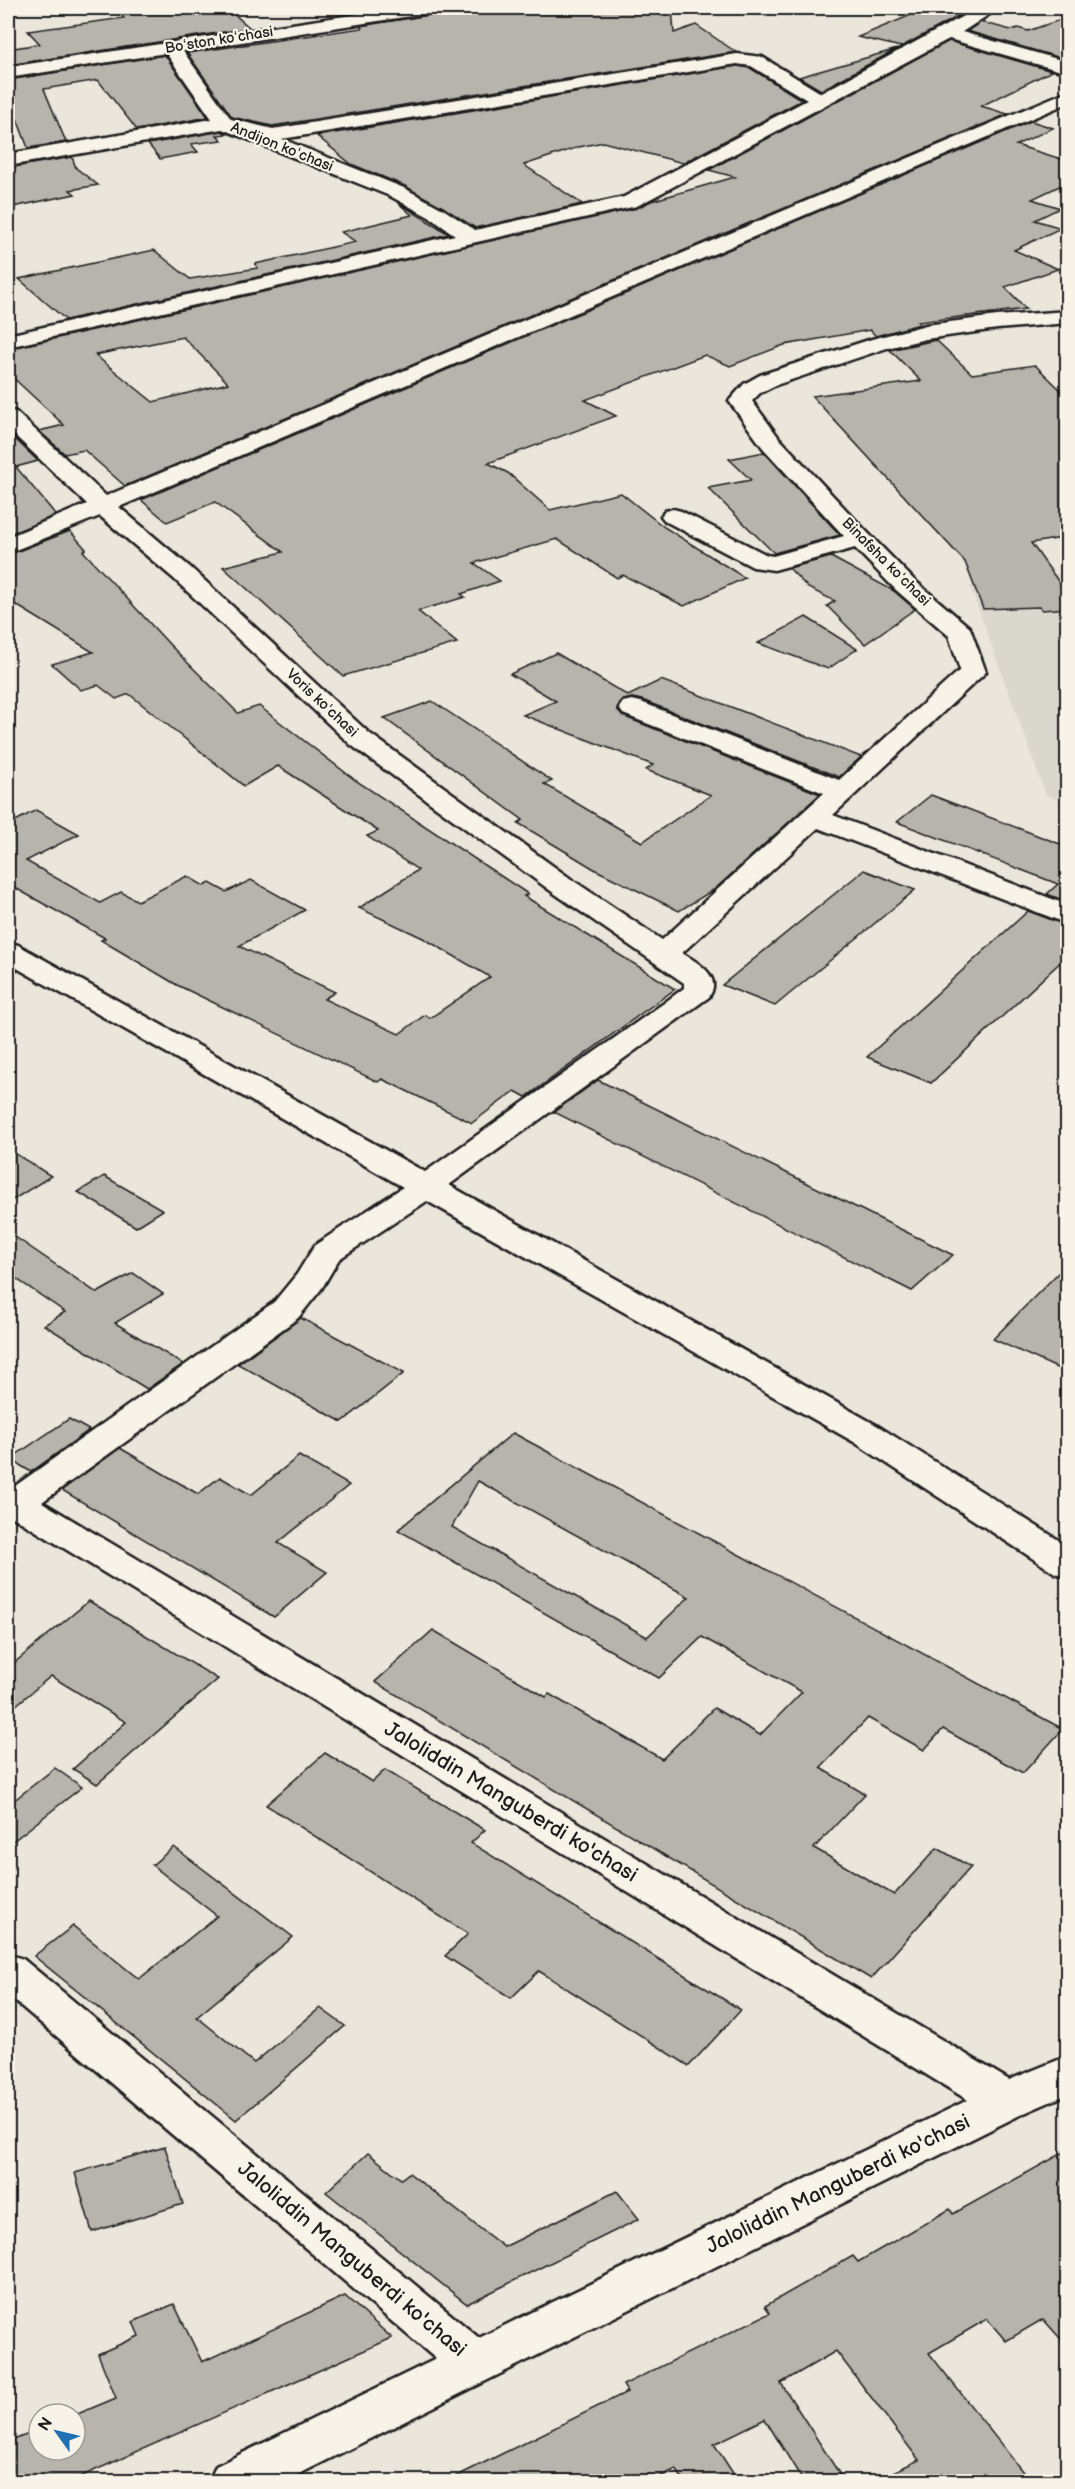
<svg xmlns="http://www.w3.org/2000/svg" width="1075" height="2489" viewBox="0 0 1075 2489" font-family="'Balsamiq Sans',sans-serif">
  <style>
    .built { fill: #dad7ce }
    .building { fill: #b6b4ac; stroke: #1c1c1c; stroke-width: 1.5; fill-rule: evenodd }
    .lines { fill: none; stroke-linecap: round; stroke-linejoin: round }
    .street-casing { stroke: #1c1c1c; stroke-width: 5 }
    .street { fill: #f7f3e8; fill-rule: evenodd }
    .labels { text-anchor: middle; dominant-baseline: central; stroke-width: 4.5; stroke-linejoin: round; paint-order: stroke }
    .far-street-label { font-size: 15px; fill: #1c1c1c; stroke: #f7f3e8 }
    .near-street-label { font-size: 21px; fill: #1c1c1c; stroke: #f7f3e8 }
  </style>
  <rect width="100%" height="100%" fill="#eae6dc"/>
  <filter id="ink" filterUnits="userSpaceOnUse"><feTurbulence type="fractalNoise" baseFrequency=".0167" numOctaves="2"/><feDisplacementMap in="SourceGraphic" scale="12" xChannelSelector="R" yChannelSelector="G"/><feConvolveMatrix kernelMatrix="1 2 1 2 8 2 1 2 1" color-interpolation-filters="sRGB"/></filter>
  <g filter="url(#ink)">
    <polygon class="built" points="1067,572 1067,803 1046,795 970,586"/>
    <g class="building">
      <polygon points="162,8 227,8 250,28 8,65 8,49 40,44 28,31 124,18 120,13"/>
      <polygon points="441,8 672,8 674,33 696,25 736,52 272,126 232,117 187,53 362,28 360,26 436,14"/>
      <polygon points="928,8 959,16 901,47 858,37"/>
      <polygon points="1068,17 1068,60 967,31 981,22 1011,30 1018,28 1028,31"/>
      <path d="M949,41L1052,71L981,106L1008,114L125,486L84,450L65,454L39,431L64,425L8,373V349L637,208L651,201L735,177L709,170ZM183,337L228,383L153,402L95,355Z"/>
      <polygon points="897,49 821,90 799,77"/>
      <polygon points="165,55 208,117 137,130 98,80 44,89 66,142 28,148 8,95 8,80"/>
      <polygon points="737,66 750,68 802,100 683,163 603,142 579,147 524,165 582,204 475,228 405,186 351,164 317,136"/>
      <polygon points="1031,121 1053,128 1016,145 1068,161 1068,182 1032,199 1060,208 1035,220 1061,228 1014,250 1058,269 1005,287 1026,309 918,322 920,324 876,336 870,330 784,345 730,366 705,355 585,400 616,416 488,463 508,473 550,510 621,493 664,527 745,578 684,606 623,575 617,578 557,539 474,563 500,581 461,594 465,597 418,611 457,643 343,676 223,567 283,552 215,502 167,522 141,500"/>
      <polygon points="222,131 227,134 217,135 222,140 191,144 198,152 160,159 148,144"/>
      <polygon points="72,157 76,168 98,185 70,190 75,194 8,208 8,168"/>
      <polygon points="397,202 449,234 66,320 19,279 154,250 190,279 258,268 255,264 356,242 341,232 412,215"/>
      <polygon points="936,340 972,374 1035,365 1068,397 1068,537 1031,543 1068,595 1068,608 1042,610 1039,607 983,609 965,562 812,396 921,381 890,350"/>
      <polygon points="13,437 38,461 16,467 56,515 8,535 8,439"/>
      <polygon points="764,452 840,535 774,553 708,488 751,480 729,459"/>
      <polygon points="70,531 86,549 83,551 170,645 238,713 259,706 355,780 528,894 524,896 675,989 526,1097 515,1091 472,1123 382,1079 378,1082 177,985 101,940 105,938 8,884 8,825 36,810 79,834 26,861 100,903 121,892 138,901 187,876 204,886 210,883 226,892 251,880 305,910 239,946 335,992 324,999 399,1034 425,1015 430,1018 490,977 423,938 359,908 418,870 367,836 378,831 278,766 244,786 129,694 116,699 98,685 81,690 52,664 93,652 8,600 8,555"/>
      <polygon points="831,557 894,591 915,609 865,644 827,606 835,601 808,588 789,568"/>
      <polygon points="806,617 857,649 828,669 758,643"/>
      <polygon points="556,653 628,696 661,680 861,757 839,777 642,700 632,698 621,701 617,709 622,716 820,794 715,889 679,911 596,870 518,823 523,820 384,718 432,701 552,781 544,784 642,842 711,795 646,770 653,765 523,715 556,701 510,674"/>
      <polygon points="931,795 1068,847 1068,902 1047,894 1058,884 897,822"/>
      <polygon points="864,870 915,890 775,1006 722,985"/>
      <polygon points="1028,911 1068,926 1068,955 931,1083 867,1057"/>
      <polygon points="598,1080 953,1255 912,1291 554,1112"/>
      <polygon points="8,1149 51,1176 8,1203"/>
      <polygon points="104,1176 163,1210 136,1227 78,1192"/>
      <polygon points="8,1232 97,1293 133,1273 163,1294 115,1323 183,1364 147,1389 44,1325 65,1312 8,1273"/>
      <polygon points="1068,1263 1068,1357 1057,1368 993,1339"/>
      <polygon points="301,1318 404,1373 342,1422 238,1364"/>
      <polygon points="69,1419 89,1430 31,1472 10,1459"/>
      <path d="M513,1433L1063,1729L1023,1773L943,1729L924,1750L868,1718L820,1768L865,1794L814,1848L894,1895L937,1848L971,1867L871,1979L375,1682L433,1630L546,1697L549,1694L662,1759L714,1708L760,1735L802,1692L702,1637L659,1678L398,1530ZM478,1481L689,1597L647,1637L452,1527Z"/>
      <polygon points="120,1448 198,1494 220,1477 251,1495 299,1456 349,1485 278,1543 327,1572 274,1617 62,1490"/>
      <polygon points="89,1601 218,1679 97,1784 73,1769 126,1722 51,1676 8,1712 8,1668"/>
      <polygon points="325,1753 372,1782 385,1770 485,1830 471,1843 741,2010 689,2066 539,1971 511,1998 445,1956 468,1934 266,1805"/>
      <polygon points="55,1768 82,1787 8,1845 8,1805"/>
      <polygon points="174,1847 293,1937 197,2017 254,2063 320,2008 345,2026 236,2120 34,1956 73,1926 139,1979 217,1916 152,1865"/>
      <polygon points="165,2147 183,2204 92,2232 75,2173"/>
      <polygon points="1068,2150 1068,2347 1043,2319 1006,2341 987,2319 929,2353 1030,2481 874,2481 919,2460 836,2351 781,2383 844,2481 803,2481 765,2419 714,2444 738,2481 684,2481 676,2469 651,2481 447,2481 627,2392 623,2385 770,2313 765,2306 853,2256 858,2262 950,2209 953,2214"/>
      <polygon points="368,2153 401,2179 409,2173 504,2247 617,2191 639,2219 467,2304 326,2192"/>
      <polygon points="345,2296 392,2338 71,2481 8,2481 8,2442 39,2430 39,2450 75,2450 75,2415 116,2398 98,2354 139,2336 133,2322 174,2304 202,2362"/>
    </g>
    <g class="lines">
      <g class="street-casing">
        <g id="street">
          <path d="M398,8H439L436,12L430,13L183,51L231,119L273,129L737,54L762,57L821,93L978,8H999L962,32L1068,62V73L949,39L637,206L8,347V335L455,235L429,217L390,196L222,129L8,166V154L212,119L166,53L8,78V67ZM737,64L751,66L807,100L624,197L475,230L443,209L404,188L282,139Z"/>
          <path d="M1068,91V103L119,507L191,568L369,733L571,879L662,940L824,793L623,714L619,708L623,702L632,700L641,702L839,780L960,670L949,636L896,590L855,548L774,570L753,567L665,521L661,516L665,511L673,509L681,511L767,555L773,556L844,536L763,448L729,401L744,384L760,375L872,339L926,325L997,316L1068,311V323L997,329L926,339L887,348L776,385L760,393L752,401L779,438L864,529L914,580L970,628L986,672L833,815L1068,905V924L818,828L682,953C698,963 723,976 709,997L449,1185L878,1426L1068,1546V1577L1055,1573L854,1442L427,1201L339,1259L322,1288L298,1318L42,1502L1009,2080L1068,2056V2094L1022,2114L283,2482H209L216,2466L436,2359L8,1995V1954L23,1959L479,2338L968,2100L8,1514V1491L274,1302L297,1274L315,1245L403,1187L8,963V942L18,945L425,1172L664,1003L684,988V983L551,891L351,745L173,578L100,516L8,553V537L87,504L8,429V410L16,412L106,496Z"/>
        </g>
      </g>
      <use href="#street" class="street"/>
    </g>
  </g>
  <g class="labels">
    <g class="far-street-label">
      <text transform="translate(219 40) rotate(-9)">Boʻston koʻchasi</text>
      <text transform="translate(282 147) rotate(22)">Andijon koʻchasi</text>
      <text transform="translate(886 562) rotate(45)">Binafsha koʻchasi</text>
      <text transform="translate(322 703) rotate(43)">Voris koʻchasi</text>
    </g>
    <g class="near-street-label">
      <text transform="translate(511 1802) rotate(31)">Jaloliddin Manguberdi ko'chasi</text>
      <text transform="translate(838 2184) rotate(-26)">Jaloliddin Manguberdi ko'chasi</text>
      <text transform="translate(352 2259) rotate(40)">Jaloliddin Manguberdi ko'chasi</text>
    </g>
  </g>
  <rect width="1075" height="2489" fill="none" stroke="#f7f3e8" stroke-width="30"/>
  <rect x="15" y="15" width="1045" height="2459" fill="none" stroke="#1c1c1c" stroke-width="2" filter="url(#ink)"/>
  <g transform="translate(57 2432) rotate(304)"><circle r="28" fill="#f7f3e8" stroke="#9f9d96" stroke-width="1.5"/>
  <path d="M0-4.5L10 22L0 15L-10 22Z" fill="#1f6fb2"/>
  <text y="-9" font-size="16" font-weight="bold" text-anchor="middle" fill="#1c1c1c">N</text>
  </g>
</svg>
